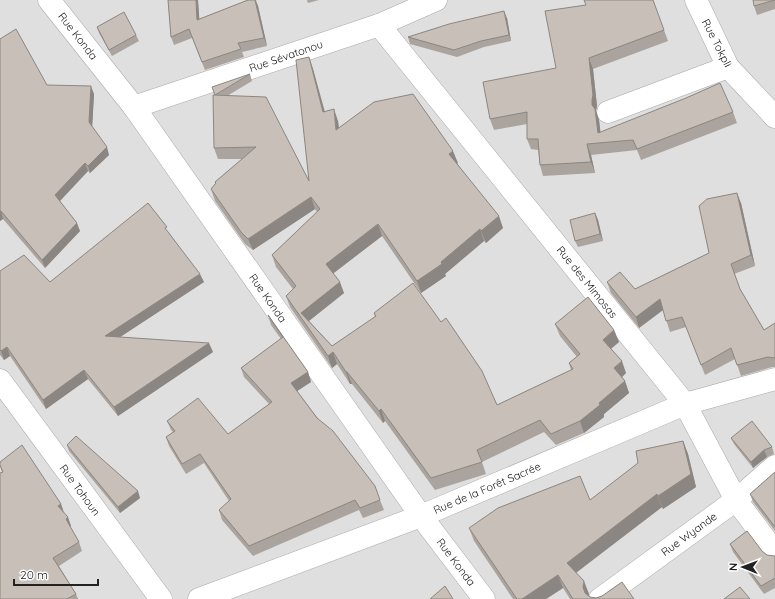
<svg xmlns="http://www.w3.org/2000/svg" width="775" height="599" viewBox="0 0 775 599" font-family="Quicksand,sans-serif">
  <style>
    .residential { fill: #e0dfdf }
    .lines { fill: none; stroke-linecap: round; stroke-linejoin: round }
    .minor-casing { stroke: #a9a9a9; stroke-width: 23 }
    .minor { stroke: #fff; stroke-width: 22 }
    .wall { fill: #aba49e }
    .shaded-wall { fill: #8b8681 }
    .building { fill: #c7bfb8; stroke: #8b8681 }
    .labels { text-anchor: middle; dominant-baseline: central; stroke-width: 3.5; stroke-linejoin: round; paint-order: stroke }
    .street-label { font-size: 11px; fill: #222; stroke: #fff }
  </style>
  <rect width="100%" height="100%" fill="#f2efe9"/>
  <rect class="residential" x="0" y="0" width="775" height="599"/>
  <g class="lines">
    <g class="minor-casing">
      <g id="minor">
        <polyline points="49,0 134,107 421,516 484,599"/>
        <polyline points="696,0 728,67 775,117"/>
        <polyline points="379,25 685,404 736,500 775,552"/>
        <polyline points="134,107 379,25 436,0"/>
        <polyline points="608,112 728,67"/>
        <polyline points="0,380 161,599"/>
        <polyline points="199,599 421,516 685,404 775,379"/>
        <polyline points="600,599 736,500 775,466"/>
      </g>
    </g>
    <use href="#minor" class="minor"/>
  </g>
  <g class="wall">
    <polygon points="168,0 198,0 199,19 248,0 256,0 258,6 267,46 242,52 244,57 205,70 192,38 174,45 171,37"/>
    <polygon points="307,0 319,0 308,3"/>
    <polygon points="653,0 668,41 593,69 597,106 596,111 599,120 600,132 733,112 737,123 641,160 637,150 591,155 595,173 543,176 540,165 538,150 531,149 527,139 527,124 494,130 490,119 556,68"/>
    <polygon points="775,0 775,9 757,15 754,6"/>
    <polygon points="507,18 511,41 484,47 457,57 410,44 408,37"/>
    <polygon points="97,27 136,35 139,41 112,56 99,33"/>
    <polygon points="0,39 47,85 94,94 92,127 109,155 90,173 88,171 60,201 80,231 45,268 3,219 0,221"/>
    <polygon points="309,57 313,69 324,111 338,121 339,127 458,163 457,163 503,228 486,243 484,241 445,274 446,276 421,293 382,236 333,273 344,293 309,321 332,346 375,317 374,313 497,405 571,370 569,363 577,357 560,336 555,324 614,330 619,342 611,349 626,373 622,377 625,381 629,393 604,414 604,417 584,433 556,445 544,432 482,462 486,474 435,490 385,421 383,423 352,384 350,384 337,364 332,368 290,307 286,296 293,289 276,267 272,255 317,212 315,209 253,250 245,244 215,201 211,189 216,183 215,182 242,159 218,159 214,148 215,95 250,74 252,81 227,96 309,181"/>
    <polygon points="741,203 755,266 734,274 740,289 764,330 775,323 775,367 772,367 741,376 735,359 705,375 686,327 670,332 663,310 639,328 611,293 607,282 635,289 709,253"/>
    <polygon points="595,213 598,220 603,241 578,247 575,241"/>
    <polygon points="169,233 204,282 120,337 213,352 118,416 88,379 46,409 10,356 4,360 0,355 0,271 50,282"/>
    <polygon points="268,315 308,372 311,382 297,391 380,500 384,510 363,518 359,510 253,556 222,520 219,510 229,501 204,463 186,474 169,446 166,437 173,432 171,430 167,421 228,434 269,404 244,377 241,368 281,339 271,325"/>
    <polygon points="731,438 772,447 774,454 767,457 753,468 734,444"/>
    <polygon points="683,441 688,454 696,487 663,509 662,507 576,572 589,594 588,596 590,597 596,598 634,599 570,599 563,588 546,599 513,599 474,541 469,528 590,500"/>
    <polygon points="67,445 140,498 120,513 69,451"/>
    <polygon points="0,462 61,504 64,513 71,526 70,527 79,542 82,551 59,566 76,594 78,599 0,599 2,472 0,466"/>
    <polygon points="775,472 775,531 753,502 750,494"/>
    <polygon points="730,544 762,551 767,555 774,556 775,556 775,588 764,594 733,552"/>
  </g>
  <g class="shaded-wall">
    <polygon points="196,0 198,0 200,28 197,20"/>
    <polygon points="255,0 258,6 267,46 264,38"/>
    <polygon points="504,11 507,18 511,41 509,35"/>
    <polygon points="309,57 313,69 328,123 323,112"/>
    <polygon points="589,58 593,69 597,106 596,111 599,120 602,144 598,133 592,105"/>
    <polygon points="91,86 94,94 92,130 89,122"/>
    <polygon points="334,109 338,121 340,141 336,130"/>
    <polygon points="587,144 591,155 595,173 591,162"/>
    <polygon points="107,147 109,155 90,173 88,166"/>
    <polygon points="453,151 458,163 453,166 449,154"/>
    <polygon points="85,163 88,171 58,203 55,195"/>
    <polygon points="737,193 741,203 755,266 751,255"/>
    <polygon points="311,197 315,209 253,250 248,239"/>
    <polygon points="0,211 1,211 3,219 0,221"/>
    <polygon points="595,213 598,220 603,241 600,234"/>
    <polygon points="499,216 503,228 486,243 481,231"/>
    <polygon points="77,223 80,231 45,268 42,260"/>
    <polygon points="378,224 382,236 330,276 326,264"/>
    <polygon points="480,229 484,241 445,274 446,276 421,293 417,281 441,262"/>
    <polygon points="200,274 204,282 108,345 105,336"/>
    <polygon points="340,282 344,293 305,324 301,313"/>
    <polygon points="660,299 663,310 639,328 636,317"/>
    <polygon points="614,330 619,342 608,351 603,340"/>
    <polygon points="209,343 213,352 118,416 114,407"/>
    <polygon points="7,347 10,356 4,360 1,351"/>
    <polygon points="333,352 337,364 332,368 328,356"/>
    <polygon points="622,361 626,373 619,380 614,368"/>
    <polygon points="84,370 88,379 46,409 43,400"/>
    <polygon points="308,372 311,382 294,393 291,383"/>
    <polygon points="346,372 347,372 352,384 350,384"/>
    <polygon points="625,381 629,393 604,414 604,417 584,433 580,421 599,403"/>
    <polygon points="381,409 385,421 383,423 379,411"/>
    <polygon points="683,441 688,454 696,487 663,509 658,496"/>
    <polygon points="764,450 767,457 753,468 751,462"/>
    <polygon points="138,491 140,498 120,513 118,507"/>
    <polygon points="657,494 662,507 572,576 567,563"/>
    <polygon points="61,504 64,513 58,506"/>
    <polygon points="68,517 71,526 69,528 66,519"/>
    <polygon points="558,575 563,588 546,599 522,599"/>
    <polygon points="584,581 589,594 588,599 583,587"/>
  </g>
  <g class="building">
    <polygon points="168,0 196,0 197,20 248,0 255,0 264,38 238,43 241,49 202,62 189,29 171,37"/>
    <polygon points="584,0 653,0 664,30 589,58 593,95 592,100 592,105 595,109 598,133 686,98 720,83 733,112 637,149 633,140 587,144 591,162 540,165 538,139 527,139 527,112 490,119 483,82 556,68 545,11 586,5"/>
    <polygon points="753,0 775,0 754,6"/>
    <polygon points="504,11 509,35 481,41 454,50 408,37 449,24"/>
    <polygon points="124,12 136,35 109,50 97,27"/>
    <polygon points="16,29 47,85 91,86 89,122 107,147 88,166 85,163 55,195 77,223 42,260 1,211 0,211 0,39"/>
    <polygon points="309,57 323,112 334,109 336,130 374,102 413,94 453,151 449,154 499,216 481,231 480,229 441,262 442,264 417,281 378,224 326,264 340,282 301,313 332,346 376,316 374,313 413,283 441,322 446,318 482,371 497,405 573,369 569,363 580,354 555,324 588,297 614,330 603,340 622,361 614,368 625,381 599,403 600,405 580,421 551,434 540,420 477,450 482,462 431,478 381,409 379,411 347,372 346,372 333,352 328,356 286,296 296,286 272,255 320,209 311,197 248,239 241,232 211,189 216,183 215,182 256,147 214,148 213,95 266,97 309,181 296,60"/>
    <polygon points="250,74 215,95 212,87"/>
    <polygon points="737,193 751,255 731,264 740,289 764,330 775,323 775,358 768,357 737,365 731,348 701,365 682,317 666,321 660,299 636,317 607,282 620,272 635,289 709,253 699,206 707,199"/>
    <polygon points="148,203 167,227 165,228 200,274 105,336 209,343 114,407 84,370 43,400 7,347 1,351 0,350 0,271 24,255 50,282"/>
    <polygon points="595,213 600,234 575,241 570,220"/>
    <polygon points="268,315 308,372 291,383 317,418 333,431 375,486 380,500 360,508 355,500 249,546 219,510 231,499 200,454 182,464 166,437 175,431 167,421 198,398 228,434 272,402 241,368 283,337"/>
    <polygon points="752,421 772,447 764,450 751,462 731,438"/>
    <polygon points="76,436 138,491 118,507 67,445"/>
    <polygon points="683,441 691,474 658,496 657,494 567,563 584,581 583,587 585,593 590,597 596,598 602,596 622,582 634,599 573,599 558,575 522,599 517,599 469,528 498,508 580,476 590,500 638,463 636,451"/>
    <polygon points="22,445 61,504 58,506 68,517 66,519 79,542 53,558 76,594 67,599 0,599 0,473 3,472 0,465 0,462"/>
    <polygon points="775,472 775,527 750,494"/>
    <polygon points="747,531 762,551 767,555 774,556 775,556 775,578 761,586 730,544"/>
    <polygon points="445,586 453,599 430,599"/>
    <polygon points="740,587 750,599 724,599"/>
  </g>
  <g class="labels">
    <g class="street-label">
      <text transform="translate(78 36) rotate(52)">Rue Konda</text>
      <text transform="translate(717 43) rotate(63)">Rue Tokpli</text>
      <text transform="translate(286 56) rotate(-19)">Rue Sévatonou</text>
      <text transform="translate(587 282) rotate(51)">Rue des Mimosas</text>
      <text transform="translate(268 298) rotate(55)">Rue Konda</text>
      <text transform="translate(487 488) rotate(-23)">Rue de la Forêt Sacrée</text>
      <text transform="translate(80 490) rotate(54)">Rue Tohoun</text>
      <text transform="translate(689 534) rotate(-36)">Rue Wyande</text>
      <text transform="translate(456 562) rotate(53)">Rue Konda</text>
    </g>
  </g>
  <g transform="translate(743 567) rotate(271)" stroke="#ffffff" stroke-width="3" paint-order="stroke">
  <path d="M0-3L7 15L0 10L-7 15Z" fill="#222222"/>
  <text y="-6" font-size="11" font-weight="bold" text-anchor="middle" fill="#222222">N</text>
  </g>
  <path d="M14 579v6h84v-6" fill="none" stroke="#222222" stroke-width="2"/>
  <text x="20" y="579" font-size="12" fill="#222222" stroke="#ffffff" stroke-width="3" paint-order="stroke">20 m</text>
</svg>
